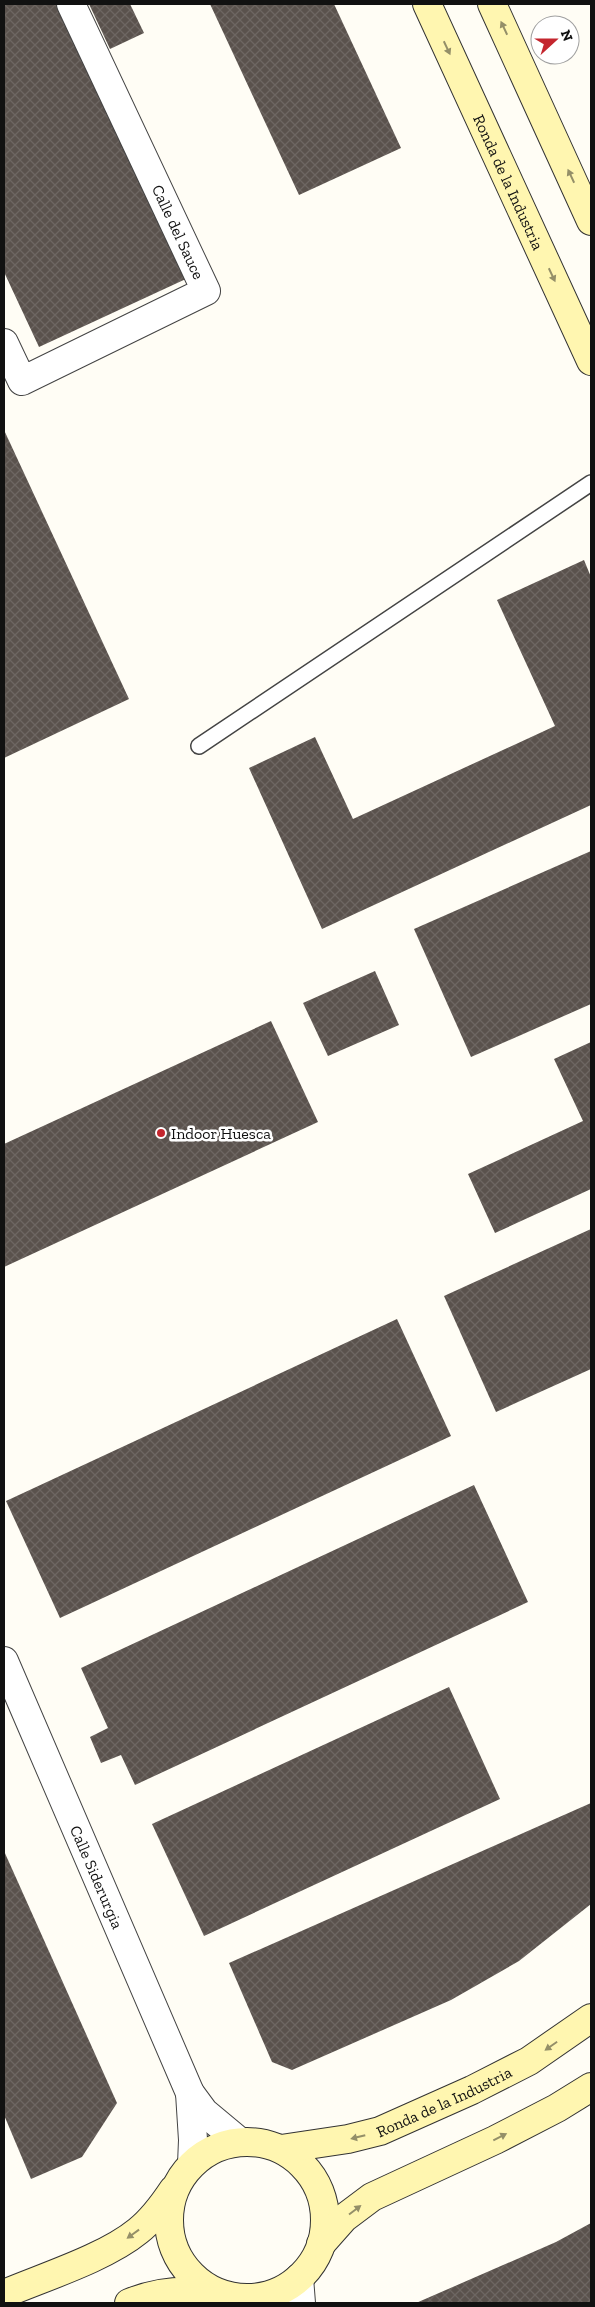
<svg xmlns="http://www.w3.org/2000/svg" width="595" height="2307" viewBox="0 0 595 2307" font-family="'Zilla Slab',serif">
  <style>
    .building { fill: url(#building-cross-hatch) }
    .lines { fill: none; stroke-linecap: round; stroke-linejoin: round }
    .lane-casing { stroke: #444; stroke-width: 18 }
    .street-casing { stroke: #444; stroke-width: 30 }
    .secondary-casing { stroke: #333; stroke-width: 30 }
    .lane { stroke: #fff; stroke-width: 15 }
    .street { stroke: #fff; stroke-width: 28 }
    .secondary { stroke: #fff6b0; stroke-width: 28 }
    .oneway { fill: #948f68 }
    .poi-dot { fill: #c4262e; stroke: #fff; stroke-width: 2 }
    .labels { text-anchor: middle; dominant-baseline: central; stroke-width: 5; stroke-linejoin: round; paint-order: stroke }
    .street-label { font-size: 16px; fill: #111; stroke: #fff }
    .poi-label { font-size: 16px; fill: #111; stroke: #fff; text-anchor: start }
  </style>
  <defs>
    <pattern id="building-cross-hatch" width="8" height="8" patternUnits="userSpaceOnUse" patternTransform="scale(1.25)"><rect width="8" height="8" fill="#5a524d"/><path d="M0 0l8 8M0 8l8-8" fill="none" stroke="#6d6662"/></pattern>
  </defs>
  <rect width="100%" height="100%" fill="#fffdf5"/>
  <g class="building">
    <polygon points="4,4 61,4 188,278 39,347 4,272"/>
    <polygon points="89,4 130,4 144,33 110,49"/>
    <polygon points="210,4 334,4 401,148 299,195"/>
    <polygon points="4,430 129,699 4,758"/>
    <polygon points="584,560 591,577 591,805 322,929 249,768 315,737 353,819 555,726 497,600"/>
    <polygon points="591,851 591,1004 471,1057 414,929"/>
    <polygon points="375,971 399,1025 328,1056 303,1003"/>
    <polygon points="271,1021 318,1122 4,1267 4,1144"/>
    <polygon points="591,1042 591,1189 495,1233 468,1174 583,1121 554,1059"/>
    <polygon points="591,1229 591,1369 496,1412 444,1296"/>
    <polygon points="397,1319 451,1436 60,1618 6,1501"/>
    <polygon points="474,1485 528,1602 135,1785 121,1755 101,1763 90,1737 108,1728 81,1668"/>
    <polygon points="449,1687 500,1799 204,1936 152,1824"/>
    <polygon points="591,1803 591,1904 519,1961 451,2000 292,2070 272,2062 229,1963"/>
    <polygon points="4,1851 117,2103 82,2157 31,2179 4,2115"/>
    <polygon points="591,2223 591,2303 416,2303 556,2242"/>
  </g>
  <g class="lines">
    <g class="lane-casing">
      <polyline id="lane" points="199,746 591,483"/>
    </g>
    <g class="street-casing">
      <g id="street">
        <polyline points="4,343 22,381 206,291 71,4"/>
        <path id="s1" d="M4,1661L190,2093L204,2112L240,2142"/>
        <polyline points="190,2093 193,2140 192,2164"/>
        <polyline points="299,2278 301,2303"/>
        <polyline points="252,2298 257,2303"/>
      </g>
    </g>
    <g class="secondary-casing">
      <g id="secondary">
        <path id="s2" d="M427,4L591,361"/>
        <polyline points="492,4 591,221"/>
        <circle cx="247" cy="2220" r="78"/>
        <path id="s3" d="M281,2149L348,2139L380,2131L472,2090L529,2061L591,2018"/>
        <polyline points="321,2244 344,2218 372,2197 495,2140 557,2108 591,2087"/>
        <path d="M4,2294C44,2277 105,2258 138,2231C152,2220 163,2205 173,2190"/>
        <path d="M129,2303C158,2291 187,2289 218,2294"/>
      </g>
    </g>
    <use href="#lane" class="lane"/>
    <use href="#street" class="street"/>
    <use href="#secondary" class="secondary"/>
  </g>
  <defs><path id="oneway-solid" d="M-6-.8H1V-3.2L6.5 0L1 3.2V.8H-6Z" transform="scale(1.25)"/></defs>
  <g class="oneway">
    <use href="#oneway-solid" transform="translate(504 28) rotate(-115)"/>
    <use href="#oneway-solid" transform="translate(447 48) rotate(65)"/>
    <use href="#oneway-solid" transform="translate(571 176) rotate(-115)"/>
    <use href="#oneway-solid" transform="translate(552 275) rotate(65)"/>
    <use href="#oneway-solid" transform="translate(551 2046) rotate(145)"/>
    <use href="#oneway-solid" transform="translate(358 2137) rotate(166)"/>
    <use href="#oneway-solid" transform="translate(500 2137) rotate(-27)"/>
    <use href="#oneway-solid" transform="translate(355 2210) rotate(-37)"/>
    <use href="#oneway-solid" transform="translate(133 2234) rotate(144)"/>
  </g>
  <circle class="poi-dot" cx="161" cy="1133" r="5"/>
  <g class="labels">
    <g class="street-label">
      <text stroke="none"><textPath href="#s2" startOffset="196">Ronda de la Industria</textPath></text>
      <text transform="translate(178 232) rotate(65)">Calle del Sauce</text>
      <text stroke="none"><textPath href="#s1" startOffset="235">Calle Siderurgia</textPath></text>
      <text stroke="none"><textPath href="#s3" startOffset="171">Ronda de la Industria</textPath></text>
    </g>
    <g class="poi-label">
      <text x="171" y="1133">Indoor Huesca</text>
    </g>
  </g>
  <rect width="595" height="2307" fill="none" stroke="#111111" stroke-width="10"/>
  <g transform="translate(555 40) rotate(69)"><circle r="24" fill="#ffffff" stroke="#a0a0a0"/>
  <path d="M0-4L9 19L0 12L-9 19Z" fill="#c4262e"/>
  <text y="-8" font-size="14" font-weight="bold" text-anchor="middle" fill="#111111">N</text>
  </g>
</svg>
